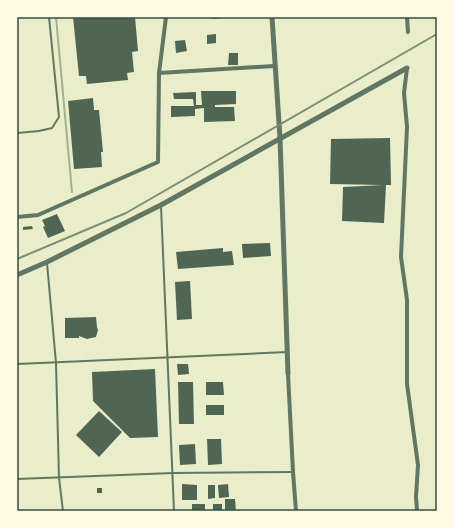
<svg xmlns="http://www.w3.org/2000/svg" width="454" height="528" viewBox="0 0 454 528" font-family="'Asap Condensed',sans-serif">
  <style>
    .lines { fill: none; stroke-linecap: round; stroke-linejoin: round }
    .stream { stroke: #a3b18a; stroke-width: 2 }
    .building { fill: #4f6655 }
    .service { stroke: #617663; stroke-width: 2 }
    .minor { stroke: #617663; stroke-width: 4 }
    .tertiary { stroke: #617663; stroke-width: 5 }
    .rail { stroke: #7c8e77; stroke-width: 2 }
    .neatline { fill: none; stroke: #344e41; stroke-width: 1.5 }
  </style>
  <rect width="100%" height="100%" fill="#e9edc9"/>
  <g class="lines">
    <polyline class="stream" points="56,17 72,192"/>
  </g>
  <g class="building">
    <polygon points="73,17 135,17 138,51 132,52 134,72 127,73 128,80 87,84 86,76 79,76"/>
    <polygon points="212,17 222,17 222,18 212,19"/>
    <polygon points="216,34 216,43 207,44 207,35"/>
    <polygon points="185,40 187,51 176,53 175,41"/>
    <polygon points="229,53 238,53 238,65 228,65"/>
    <polygon points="201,91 236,91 236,104 215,105 215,107 234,107 235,121 204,122 204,108 195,109 195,116 171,117 171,106 194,106 193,99 174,99 173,93 196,92 196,105 202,105"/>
    <polygon points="93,98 94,110 99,110 103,152 101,152 102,167 74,169 68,101"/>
    <polygon points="390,138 391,185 386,185 384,223 342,221 343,187 382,185 330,184 331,139"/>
    <polygon points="57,214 65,231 48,238 43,227 45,226 42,220"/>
    <polygon points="32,226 33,229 23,230 23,227"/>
    <polygon points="270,243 271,256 243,258 242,244"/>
    <polygon points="223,248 223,252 232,251 234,265 178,269 176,252"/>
    <polygon points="190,281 192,319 177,320 175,282"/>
    <polygon points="96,317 97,327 98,330 96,337 87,339 79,336 79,338 65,338 65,318"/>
    <polygon points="177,364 188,364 189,374 178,375"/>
    <polygon points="155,369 158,437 130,438 93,401 92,372"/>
    <polygon points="178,382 193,382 194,424 179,424"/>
    <polygon points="206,382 223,382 224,395 206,395"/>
    <rect x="206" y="405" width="18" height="10"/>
    <polygon points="99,411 122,432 99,457 76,435"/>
    <polygon points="207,439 221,439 222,464 208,465"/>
    <polygon points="195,444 196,464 180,465 179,445"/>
    <polygon points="182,484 197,485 197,500 182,500"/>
    <polygon points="228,484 229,497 219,498 218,485"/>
    <polygon points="208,485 215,485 215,498 208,499"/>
    <rect x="97" y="488" width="5" height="5"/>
    <polygon points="225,499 235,499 236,511 225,511"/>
    <rect x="192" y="504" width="13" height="7"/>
    <rect x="213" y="504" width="9" height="7"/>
  </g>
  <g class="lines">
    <g class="service">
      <polyline points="17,133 39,131 52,128 59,117 49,17"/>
      <polyline points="161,206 174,511"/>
      <polyline points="47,263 56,363 59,478 63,511"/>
      <polyline points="17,364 287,352"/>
      <polyline points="17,479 173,473 293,472"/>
    </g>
    <g class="minor">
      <polyline points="407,17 408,32"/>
      <polyline points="407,68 404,93 407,127 401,257 407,300 407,384 418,465 416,497 417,511"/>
      <polyline points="159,73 274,66"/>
      <polyline points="17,217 38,215 158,162 159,73 166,17"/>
      <polyline points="288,374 293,472 296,511"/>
    </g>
    <g class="tertiary">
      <polyline points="272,17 280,138 288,374"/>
      <polyline points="17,275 47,262 161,205 407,68"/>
    </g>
    <polyline class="rail" points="17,259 126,213 437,34"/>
  </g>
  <rect width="454" height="528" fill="none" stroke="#fefae0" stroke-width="36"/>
  <rect x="18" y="18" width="418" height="492" class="neatline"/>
</svg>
